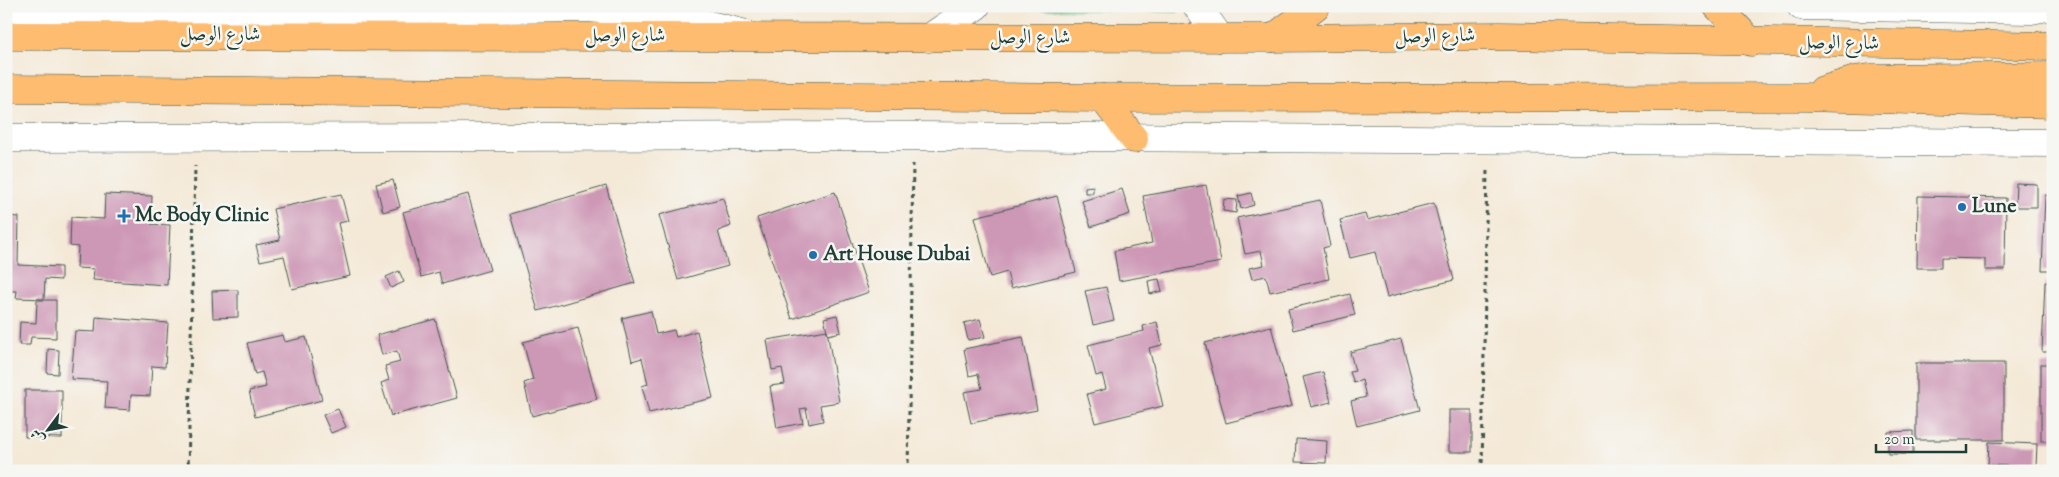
<svg xmlns="http://www.w3.org/2000/svg" width="2059" height="477" viewBox="0 0 2059 477" font-family="'Sorts Mill Goudy',Amiri,serif">
  <style>
    .green { fill: #7cd69c; stroke: #4e8a68 }
    .building { fill: #cd97b6 }
    .lines { fill: none; stroke-linecap: round; stroke-linejoin: round }
    .minor-casing { stroke: #3f574c; stroke-width: 29 }
    .major-casing { stroke: #3f574c; stroke-width: 29 }
    .path { stroke: #3f574c; stroke-width: 3; stroke-dasharray: 4 4; stroke-linecap: butt }
    .minor { stroke: #fff; stroke-width: 28 }
    .major { stroke: #fdbc70; stroke-width: 28 }
    .poi-dot { fill: #1f6fb2; stroke: #f6f6f2; stroke-width: 2 }
    .labels { text-anchor: middle; dominant-baseline: central; stroke-width: 5; stroke-linejoin: round; paint-order: stroke }
    .street-label { font-size: 20px; fill: #1f3d34; stroke: #f6f6f2 }
    .poi-label { font-size: 20px; font-weight: bold; fill: #1f3d34; stroke: #f6f6f2; text-anchor: start }
  </style>
  <rect width="100%" height="100%" fill="#f6f6f2"/>
  <filter id="ink" filterUnits="userSpaceOnUse"><feTurbulence type="fractalNoise" baseFrequency=".02" numOctaves="2"/><feDisplacementMap in="SourceGraphic" scale="10" xChannelSelector="R" yChannelSelector="G"/><feConvolveMatrix kernelMatrix="1 2 1 2 8 2 1 2 1" color-interpolation-filters="sRGB"/></filter>
  <filter id="wash" filterUnits="userSpaceOnUse"><feTurbulence type="fractalNoise" baseFrequency=".0096" numOctaves="4" result="noise"/><feDisplacementMap in="SourceGraphic" scale="20" xChannelSelector="R" yChannelSelector="G"/><feGaussianBlur stdDeviation="1.12" result="paint"/><feColorMatrix in="noise" values="0 0 0 0 0 0 0 0 0 0 0 0 0 0 0 0 0 1.4 0 .05"/><feComposite in="paint" operator="in"/></filter>
  <g filter="url(#wash)">
    <rect width="100%" height="100%" fill="#f4e9d7"/>
    <polygon class="green" points="994,6 1175,6 1178,12 994,8"/>
    <g id="blocks">
      <g class="building">
        <polygon points="393,180 400,207 383,212 376,184"/>
        <polygon points="2016,183 2037,184 2037,207 2015,207"/>
        <polygon points="1206,185 1221,262 1119,281 1114,251 1152,243 1143,196"/>
        <polygon points="606,186 635,283 538,311 510,214"/>
        <polygon points="1093,186 1093,193 1085,193 1085,187"/>
        <polygon points="1122,189 1130,214 1091,227 1082,201"/>
        <polygon points="835,192 869,292 792,319 757,218"/>
        <polygon points="1251,193 1254,205 1241,209 1238,196"/>
        <polygon points="105,194 152,196 151,224 170,225 167,285 93,280 94,269 77,268 78,247 70,246 71,217 104,219"/>
        <polygon points="341,194 348,221 338,223 350,276 292,289 284,256 260,261 256,245 280,240 273,209"/>
        <polygon points="468,194 490,270 442,284 439,272 421,277 403,212"/>
        <polygon points="2045,195 2053,196 2053,270 2042,270"/>
        <polygon points="1057,196 1076,272 1011,288 1007,272 990,277 975,217"/>
        <polygon points="1918,196 2006,198 2005,270 1985,270 1985,259 1941,258 1941,268 1917,268"/>
        <polygon points="723,198 731,226 718,231 728,266 678,280 659,215"/>
        <polygon points="1224,199 1237,200 1236,213 1223,211"/>
        <polygon points="1320,200 1330,246 1323,248 1329,279 1270,292 1266,276 1252,279 1249,268 1264,265 1261,251 1245,254 1237,218"/>
        <polygon points="1434,203 1454,280 1387,297 1375,252 1350,258 1340,220 1365,214 1367,220"/>
        <polygon points="6,216 19,217 18,265 61,267 61,280 45,279 44,299 16,298 17,291 6,291"/>
        <polygon points="399,271 404,282 391,288 386,277"/>
        <polygon points="1159,279 1162,291 1150,294 1148,281"/>
        <polygon points="2045,282 2053,283 2053,352 2042,352"/>
        <polygon points="1106,287 1114,320 1093,325 1085,291"/>
        <polygon points="238,290 238,317 213,318 212,291"/>
        <polygon points="1350,294 1355,315 1293,330 1288,309"/>
        <polygon points="37,300 56,300 56,338 31,337 30,345 19,345 20,322 36,323"/>
        <polygon points="651,311 656,334 674,330 676,337 697,331 713,398 649,413 642,386 648,384 642,358 632,361 622,318"/>
        <polygon points="837,315 841,332 828,335 824,318"/>
        <polygon points="96,317 168,323 165,367 152,366 150,396 131,395 130,410 105,408 107,381 71,379 75,331 95,332"/>
        <polygon points="435,319 457,398 391,416 381,383 389,380 385,366 400,362 397,351 382,355 377,335"/>
        <polygon points="980,319 985,337 968,340 964,323"/>
        <polygon points="1157,322 1162,345 1149,348 1163,406 1095,423 1087,394 1106,389 1102,374 1096,376 1088,345 1144,331 1143,326"/>
        <polygon points="1271,326 1292,406 1226,423 1205,343"/>
        <polygon points="578,328 597,399 532,416 524,383 533,380 523,342"/>
        <polygon points="827,330 839,402 820,405 823,421 809,424 806,408 800,409 803,423 777,428 770,386 785,384 782,368 772,370 767,340"/>
        <polygon points="283,335 285,342 306,337 322,400 255,417 249,391 266,387 262,372 255,374 247,343"/>
        <polygon points="1023,337 1037,410 971,423 964,392 982,389 978,374 969,376 964,349"/>
        <polygon points="1401,339 1420,410 1357,426 1351,401 1366,397 1362,380 1354,383 1350,372 1355,371 1350,352"/>
        <polygon points="48,349 59,350 58,374 47,373"/>
        <rect x="1916" y="363" width="88" height="77"/>
        <rect x="2041" y="364" width="12" height="77"/>
        <polygon points="1323,372 1331,402 1311,407 1303,377"/>
        <polygon points="25,390 62,390 62,438 25,437"/>
        <polygon points="338,409 346,427 331,433 323,415"/>
        <rect x="1449" y="410" width="23" height="42"/>
        <polygon points="1913,431 1913,454 1888,454 1888,432"/>
        <polygon points="1296,439 1327,441 1326,463 1295,462"/>
        <polygon points="1989,442 2037,444 2036,467 1988,465"/>
      </g>
    </g>
  </g>
  <g filter="url(#ink)">
    <use href="#blocks" fill-opacity="0" stroke="#3f574c" stroke-width="1"/>
    <g class="lines">
      <g class="minor-casing">
        <g id="minor">
          <polyline points="1197,6 1220,38"/>
          <polyline points="1801,6 2031,10 2052,6"/>
          <polyline points="6,10 235,12 588,8 670,15 742,33"/>
          <polyline points="929,38 976,6"/>
          <polyline points="6,138 913,136 2053,143"/>
        </g>
      </g>
      <g class="major-casing">
        <g id="major">
          <polyline points="1717,6 1751,42"/>
          <polyline points="6,36 1273,38 1499,36 2053,46"/>
          <polyline points="1273,38 1316,6"/>
          <polyline points="6,89 1103,98 1805,97 2053,104"/>
          <polyline points="1823,90 1855,80 1871,78 2053,76"/>
          <polyline points="1103,98 1134,139"/>
        </g>
      </g>
      <g class="path">
        <polyline points="188,471 195,166"/>
        <polyline points="908,471 913,164"/>
        <polyline points="1482,471 1487,168"/>
      </g>
      <use href="#minor" class="minor"/>
      <use href="#major" class="major"/>
    </g>
  </g>
  <g class="poi-dot">
    <circle cx="1962" cy="207" r="5"/>
    <path d="M121.5 208.5h5v5h5v5h-5v5h-5v-5h-5v-5h5z"/>
    <circle cx="813" cy="255" r="5"/>
  </g>
  <g class="labels">
    <g class="street-label">
      <text x="220" y="35">شارع الوصل</text>
      <text x="625" y="36">شارع الوصل</text>
      <text transform="translate(1435 37) rotate(-1)">شارع الوصل</text>
      <text x="1030" y="38">شارع الوصل</text>
      <text transform="translate(1839 44) rotate(1)">شارع الوصل</text>
    </g>
    <g class="poi-label">
      <text x="1972" y="207">Lune</text>
      <text x="135" y="216">Mc Body Clinic</text>
      <text x="823" y="255">Art House Dubai</text>
    </g>
  </g>
  <rect width="2059" height="477" fill="none" stroke="#f6f6f2" stroke-width="25"/>
  <g transform="translate(48 430) rotate(238)" stroke="#f6f6f2" stroke-width="4" paint-order="stroke">
  <path d="M0-4L9 19L0 12L-9 19Z" fill="#1f3d34"/>
  <text y="-8" font-size="14" font-weight="bold" text-anchor="middle" fill="#1f3d34">ش</text>
  </g>
  <path d="M1876 444v8h90v-8" fill="none" stroke="#1f3d34" stroke-width="2.5"/>
  <text x="1884" y="444" font-size="15" fill="#1f3d34" stroke="#f6f6f2" stroke-width="4" paint-order="stroke">20 m</text>
</svg>
